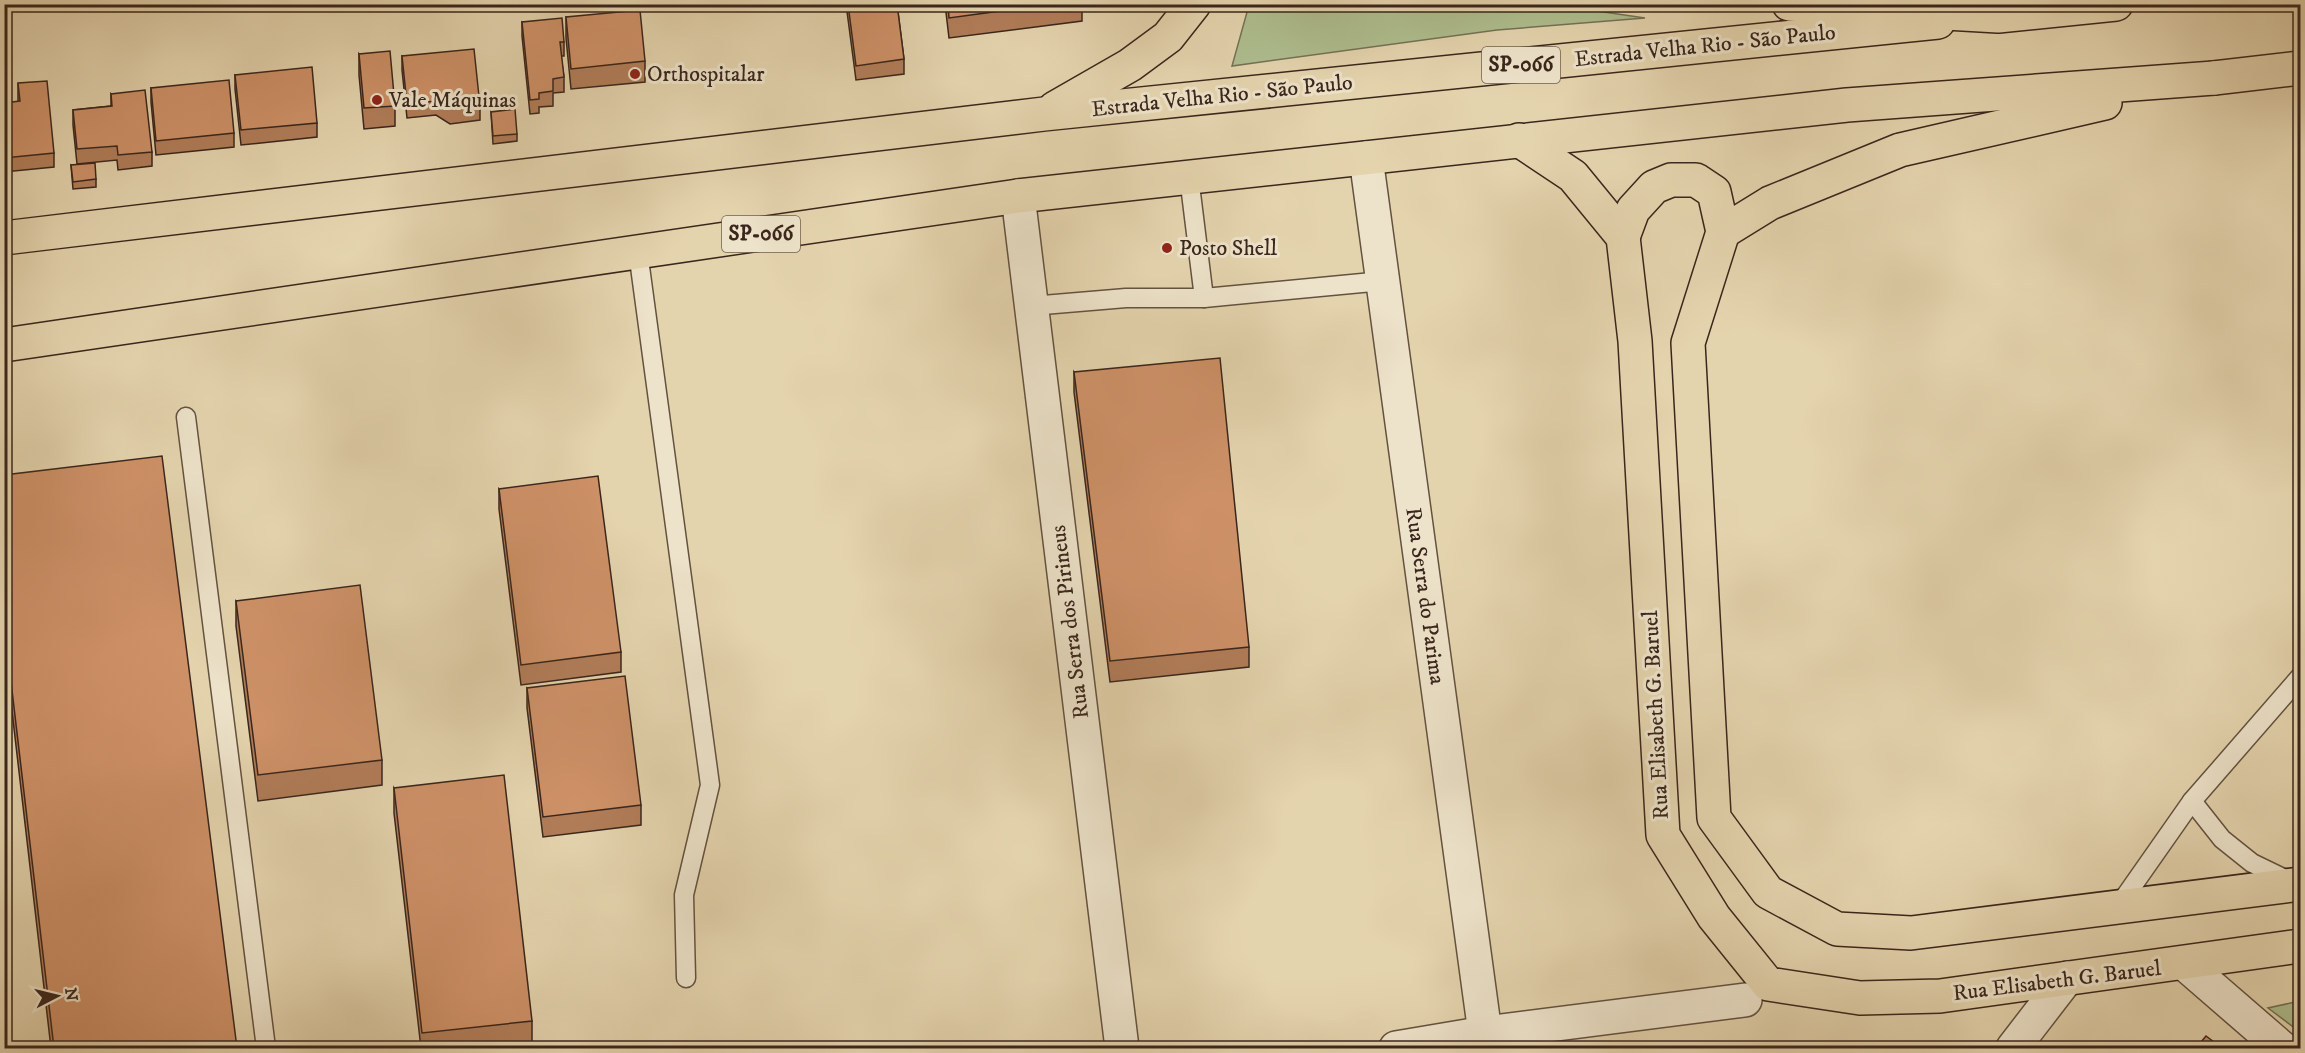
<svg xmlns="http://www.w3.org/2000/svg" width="2305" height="1053" viewBox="0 0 2305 1053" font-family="'IM FELL DW Pica',serif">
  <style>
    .green { fill: #aebe8f; stroke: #747256; stroke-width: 1.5 }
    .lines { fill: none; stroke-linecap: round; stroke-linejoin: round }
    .lane-casing { stroke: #645240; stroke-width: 21 }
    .street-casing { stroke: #645240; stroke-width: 36 }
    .primary-casing { stroke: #3a261c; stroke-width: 36 }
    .highway-casing { stroke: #3a261c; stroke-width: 36 }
    .lane { stroke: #ede3ca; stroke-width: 18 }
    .street { stroke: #ede3ca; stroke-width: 33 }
    .primary { stroke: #e4d4ae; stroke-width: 33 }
    .highway { stroke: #e4d4ae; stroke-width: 33 }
    .wall { fill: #b17d59; stroke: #3a261c; stroke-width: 1.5 }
    .building { fill: #ce9168; stroke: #3a261c; stroke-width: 1.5 }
    .poi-dot { fill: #8f2418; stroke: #ede3ca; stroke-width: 2 }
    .labels { text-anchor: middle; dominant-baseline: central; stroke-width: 6; stroke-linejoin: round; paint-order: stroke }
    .shield { fill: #ede3ca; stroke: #705f50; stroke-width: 1.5 }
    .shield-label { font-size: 21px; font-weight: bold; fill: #3a261c }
    .street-label { font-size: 22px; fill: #3a261c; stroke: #ede3ca }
    .poi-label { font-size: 22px; fill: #3a261c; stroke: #ede3ca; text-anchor: start }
  </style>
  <rect width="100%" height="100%" fill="#e4d4ae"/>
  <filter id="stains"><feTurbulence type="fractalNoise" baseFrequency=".00333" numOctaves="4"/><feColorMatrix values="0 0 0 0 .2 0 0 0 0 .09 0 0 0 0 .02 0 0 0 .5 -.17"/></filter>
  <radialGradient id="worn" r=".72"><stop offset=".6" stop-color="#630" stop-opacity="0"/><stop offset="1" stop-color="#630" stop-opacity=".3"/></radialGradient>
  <g class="green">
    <polygon points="1549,4 1645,18 1497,30 1232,66 1249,5"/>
    <polygon points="2300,1001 2300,1032 2268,1008"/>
  </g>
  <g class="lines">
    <g class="lane-casing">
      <g id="lane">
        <polyline points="1189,177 1204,298"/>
        <polyline points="638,252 710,785 684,895 686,978"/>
        <polyline points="1031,306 1126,298 1204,298 1383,281"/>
        <polyline points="186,417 266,1048"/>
        <polyline points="2192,801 2222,839 2252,863 2291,882"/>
        <polyline points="2117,908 2192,801 2300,677"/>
      </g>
    </g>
    <g class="street-casing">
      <g id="street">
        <polyline points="1366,158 1485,1033"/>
        <polyline points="1018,196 1122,1048"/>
        <polyline points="2185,964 2282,1048"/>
        <polyline points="1396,1048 1485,1033 1745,1000"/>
        <polyline points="2013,1048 2067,978"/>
      </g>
    </g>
    <g class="primary-casing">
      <g id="primary">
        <polyline points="1055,108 1130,65 1168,37 1194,4"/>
        <polyline points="1519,140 1573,176 1623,237 1635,341 1663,835 1714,917 1768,984 1860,998 1940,996 2300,946"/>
        <polyline points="1723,232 1770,203 1900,150 2105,103"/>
        <polyline points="1623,237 1633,210 1654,187 1671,180 1696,180 1714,192 1723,232 1688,343 1714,818 1768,892 1837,929 1911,933 2300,884"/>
        <polyline points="4,238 1044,114 1938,22"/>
        <polyline points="4,345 1018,196 1847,105 2214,78"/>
      </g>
    </g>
    <g class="highway-casing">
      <g id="highway">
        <polyline points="1789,4 1998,16 2116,4"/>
        <polyline points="2214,78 2300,68"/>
      </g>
    </g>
    <use href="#lane" class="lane"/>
    <use href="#street" class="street"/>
    <use href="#primary" class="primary"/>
    <use href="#highway" class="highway"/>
  </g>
  <g class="wall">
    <polygon points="846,4 897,4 904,59 904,74 856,80"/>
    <polygon points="945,4 1082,4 1082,21 949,38"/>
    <polygon points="566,17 645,61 645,82 571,89 566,38"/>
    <polygon points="522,22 564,42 564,56 561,56 564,77 564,92 553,93 553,106 539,107 539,113 530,114 522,36"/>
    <polygon points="359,54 395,106 395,126 364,129 359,75"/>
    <polygon points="402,56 480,106 480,120 450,124 436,115 407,118 402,70"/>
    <polygon points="235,75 317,123 317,137 241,145 235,89"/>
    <polygon points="18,83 54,153 54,167 4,172 4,103 18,102"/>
    <polygon points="151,88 234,133 234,147 156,155 151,102"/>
    <polygon points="111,94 152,152 152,166 118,170 117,160 77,164 73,125 73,110 111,106"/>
    <polygon points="491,112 517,134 517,141 493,144"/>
    <polygon points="71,165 96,179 96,187 73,189"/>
    <polygon points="1074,372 1249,647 1249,667 1110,682 1074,392"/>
    <polygon points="4,475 237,1048 51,1048 4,642"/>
    <polygon points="499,489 621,652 621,672 521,685 499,509"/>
    <polygon points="236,601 382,760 382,785 258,801 236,626"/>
    <polygon points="527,688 641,805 641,825 543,837 527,708"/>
    <polygon points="394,788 532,1021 532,1046 512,1048 421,1048 394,813"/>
  </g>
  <g class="building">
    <polygon points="848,4 897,4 904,59 856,66"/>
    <polygon points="948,4 1052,4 949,18"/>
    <polygon points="640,10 645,61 571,69 566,17"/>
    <polygon points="562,18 564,42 560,42 564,77 553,79 553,91 539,93 539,99 530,100 522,22"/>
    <polygon points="474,49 480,106 450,109 436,101 407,104 402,56"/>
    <polygon points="390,51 395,106 364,108 359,54"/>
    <polygon points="312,67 317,123 241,130 235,75"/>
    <polygon points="229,80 234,133 156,141 151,88"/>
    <polygon points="47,81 54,153 4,158 4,103 20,101 18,83"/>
    <polygon points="145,90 152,152 118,155 117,146 77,149 73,110 112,106 111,94"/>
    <polygon points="515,109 517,134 493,136 491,112"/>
    <polygon points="95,163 96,179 73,182 71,165"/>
    <polygon points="1220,358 1249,647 1110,661 1074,372"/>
    <polygon points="162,456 237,1048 54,1048 4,622 4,475"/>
    <polygon points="598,476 621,652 521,665 499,489"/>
    <polygon points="360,585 382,760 258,775 236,601"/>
    <polygon points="625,676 641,805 543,817 527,688"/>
    <polygon points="504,775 532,1021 422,1033 394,788"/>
    <polygon points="2206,1036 2222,1048 2196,1048"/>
  </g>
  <g class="poi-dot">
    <circle cx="635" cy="74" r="6"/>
    <circle cx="377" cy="100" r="6"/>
    <circle cx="1167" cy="248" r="6"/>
  </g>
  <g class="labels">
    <g class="shield">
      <rect x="1482" y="47" width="78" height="36" rx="4.5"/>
      <rect x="722" y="216" width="78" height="36" rx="4.5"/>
    </g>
    <g class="shield-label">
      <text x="1521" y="65">SP-066</text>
      <text x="761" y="234">SP-066</text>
    </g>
    <g class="street-label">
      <text transform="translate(1705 46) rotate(-6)">Estrada Velha Rio - São Paulo</text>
      <text transform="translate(1222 96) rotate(-6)">Estrada Velha Rio - São Paulo</text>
      <text transform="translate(1425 596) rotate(82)">Rua Serra do Parima</text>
      <text transform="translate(1070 622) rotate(-97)">Rua Serra dos Pirineus</text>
      <text transform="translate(1656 715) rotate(-93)">Rua Elisabeth G. Baruel</text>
      <text transform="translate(2057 981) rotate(-7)">Rua Elisabeth G. Baruel</text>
    </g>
    <g class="poi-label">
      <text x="647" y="74">Orthospitalar</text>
      <text x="389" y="100">Vale Máquinas</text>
      <text x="1179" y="248">Posto Shell</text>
    </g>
  </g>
  <rect width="2305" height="1053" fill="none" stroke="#e4d4ae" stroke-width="24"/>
  <rect x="6" y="6" width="2293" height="1041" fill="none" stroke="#3a261c" stroke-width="3"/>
  <rect x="12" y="12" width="2281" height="1029" fill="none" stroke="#3a261c" stroke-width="1.5"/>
  <g transform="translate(57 996) rotate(83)" stroke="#ede3ca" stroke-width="4.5" paint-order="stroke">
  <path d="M0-4.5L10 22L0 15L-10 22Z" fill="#3a261c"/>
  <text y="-9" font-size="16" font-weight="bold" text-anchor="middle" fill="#3a261c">N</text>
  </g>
  <rect width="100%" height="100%" filter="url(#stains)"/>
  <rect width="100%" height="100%" fill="url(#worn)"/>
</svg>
